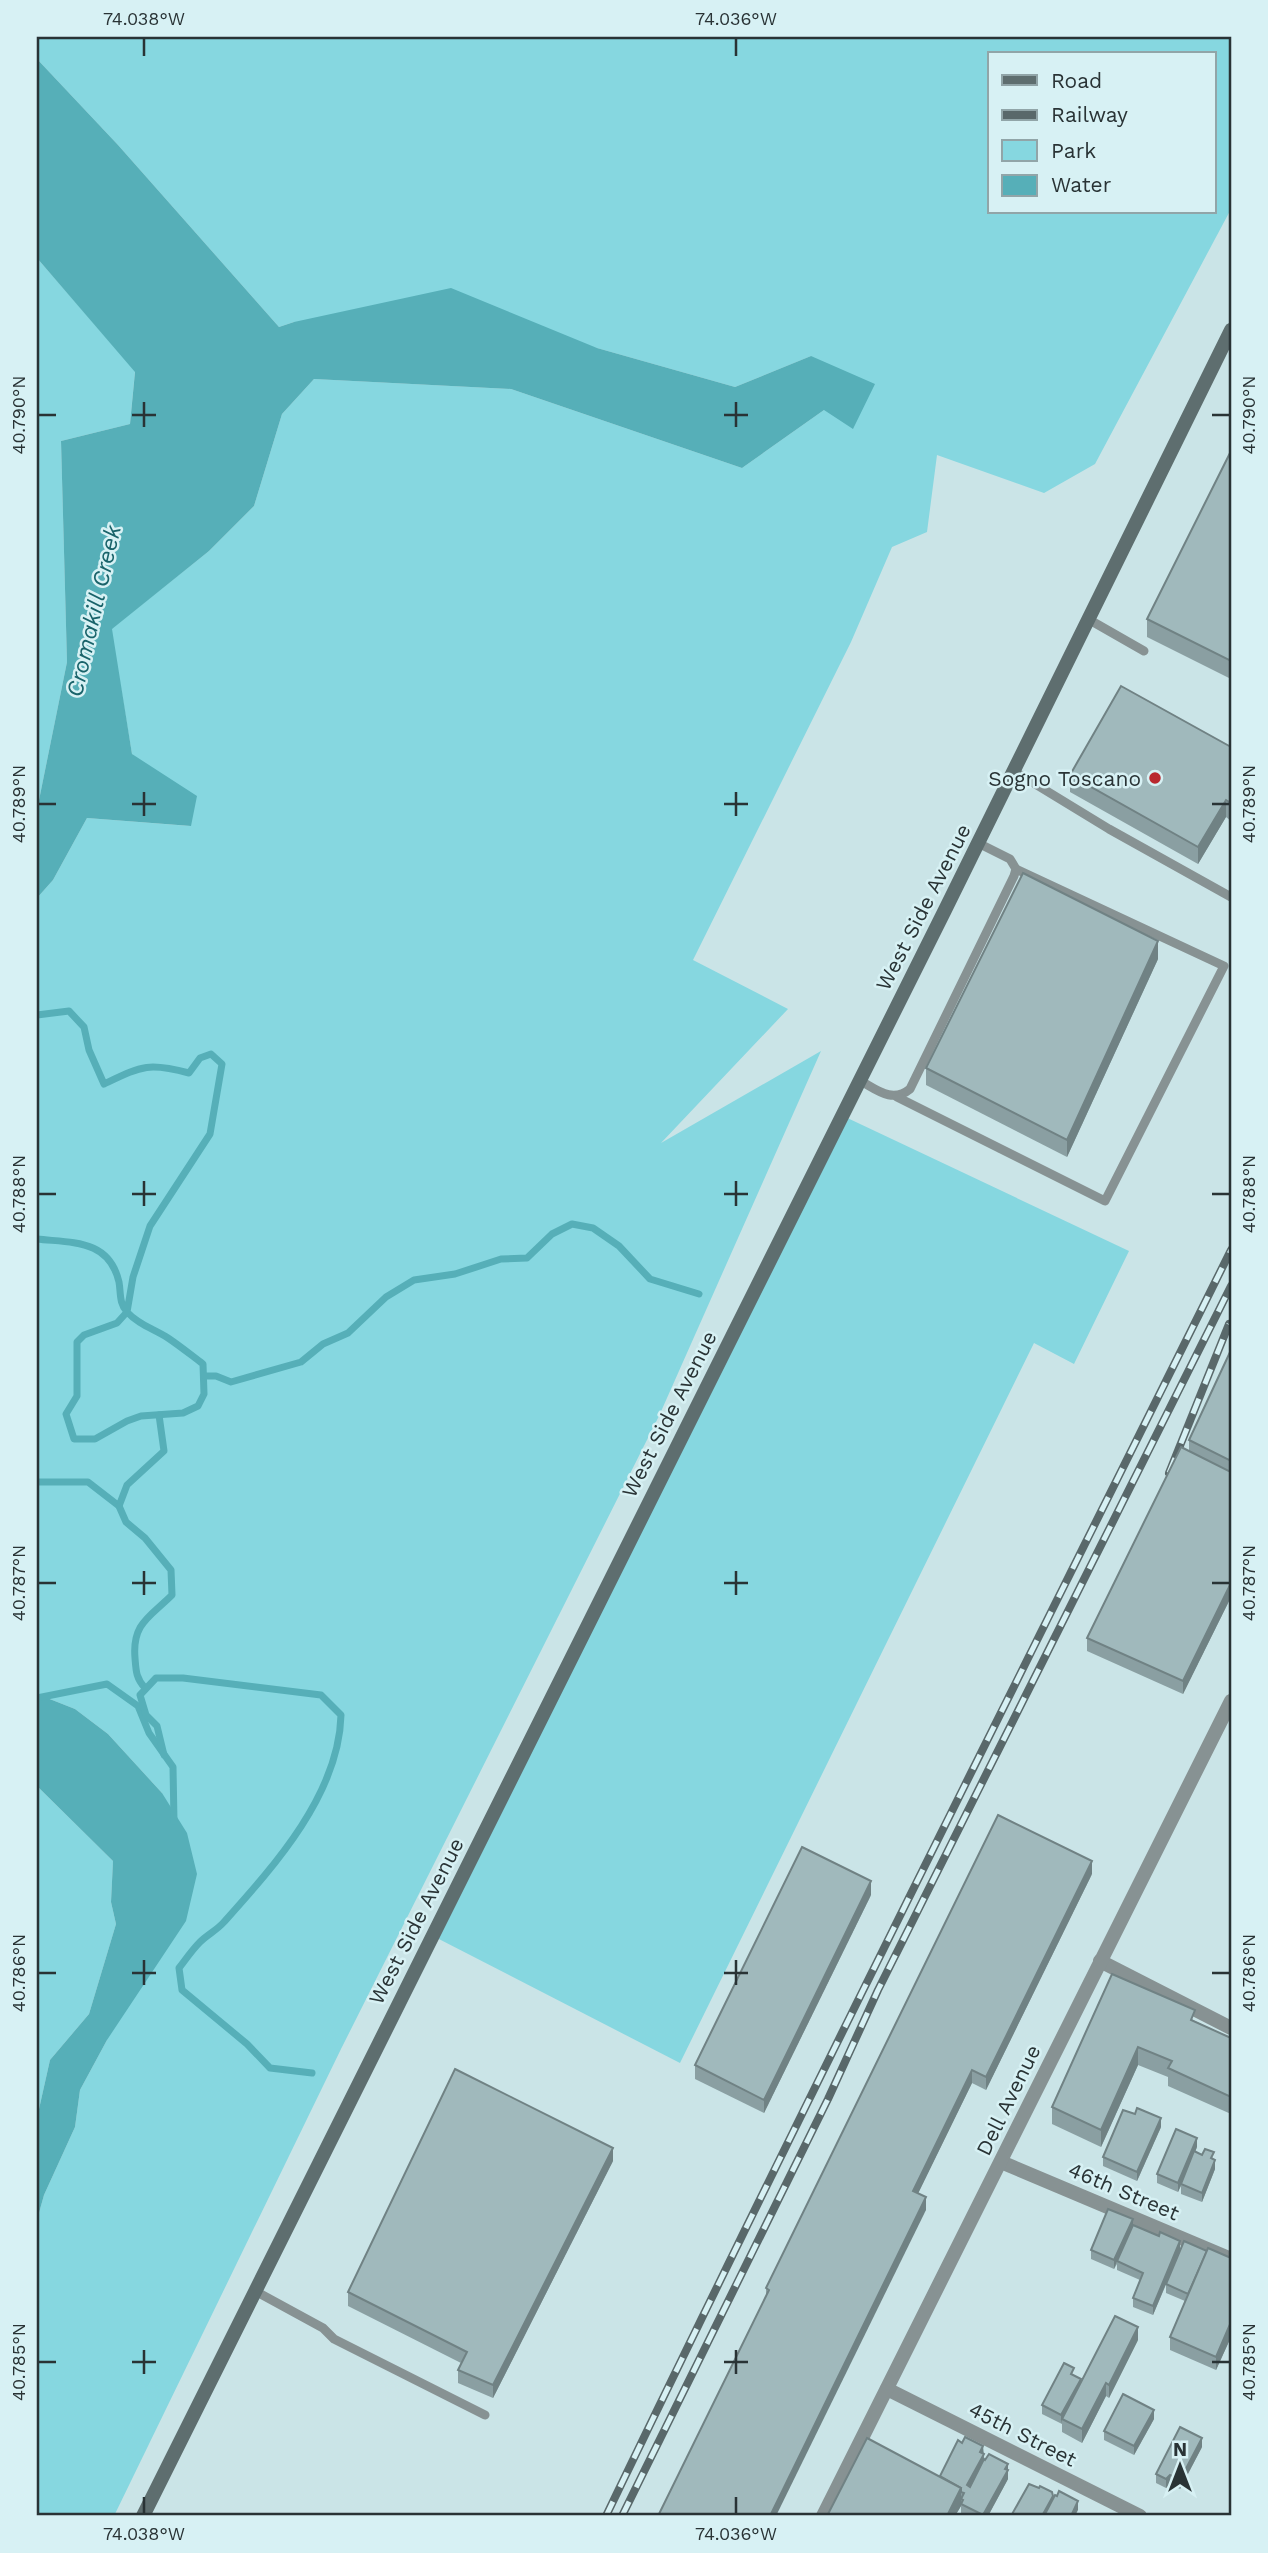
<svg xmlns="http://www.w3.org/2000/svg" width="1268" height="2553" viewBox="0 0 1268 2553" font-family="'Work Sans',sans-serif">
  <style>
    .green { fill: #86d7e0; fill-rule: evenodd }
    .water { fill: #56afb8 }
    .lines { fill: none; stroke-linecap: round; stroke-linejoin: round }
    .stream { stroke: #56afb8; stroke-width: 7 }
    .lane { stroke: #879293; stroke-width: 9 }
    .street { stroke: #879293; stroke-width: 14 }
    .secondary { stroke: #5e6e6f; stroke-width: 14 }
    .rail-casing { stroke: #59686a; stroke-width: 8 }
    .rail { stroke: #d7f1f4; stroke-width: 5; stroke-dasharray: 16; stroke-linecap: butt }
    .wall { fill: #8a9fa2 }
    .shaded-wall { fill: #708284 }
    .building { fill: #a0b9bc; stroke: #708284; stroke-width: 2 }
    .ticks { fill: none; stroke: #293335; stroke-width: 2.5 }
    .poi-dot { fill: #b9282e; stroke: #d7f1f4; stroke-width: 2.5 }
    .labels { text-anchor: middle; dominant-baseline: central; stroke-width: 5; stroke-linejoin: round; paint-order: stroke }
    .poi-label { font-size: 21px; fill: #293335; stroke: #d7f1f4; text-anchor: end }
    .street-label { font-size: 21px; fill: #293335; stroke: #d7f1f4 }
    .water-label { font-size: 23px; font-style: italic; fill: #19636a; stroke: #d7f1f4 }
    .neatline { fill: none; stroke: #293335; stroke-width: 2.5 }
    .ticks-label { font-size: 18px; text-anchor: middle; fill: #293335 }
  </style>
  <rect width="100%" height="100%" fill="#cae4e7"/>
  <g class="green">
    <path d="M37,37H1231V209L1095,464L1044,493L937,455L927,532L892,547L851,642L693,960L788,1009L661,1143L821,1051L659,1416L341,2049L114,2516H37V2220L44,2195L75,2127L80,2090L107,2040L162,1793L108,1734L75,1709L37,1694V898L53,880L87,818L190,826L132,754L111,629L209,551L254,506L282,414L314,379L511,389L742,468L824,410L811,356L735,387L597,348L294,322L279,327L118,145L37,59ZM990,54H1214V212H990Z"/>
    <polygon points="37,258 135,371 130,424 61,441 67,662 37,810"/>
    <polygon points="841,1115 1129,1251 1074,1364 1034,1343 680,2063 433,1936"/>
    <polygon points="37,1786 113,1861 111,1902 116,1924 89,2014 50,2060 37,2118"/>
  </g>
  <g class="water">
    <polygon points="37,59 118,145 279,327 294,322 451,288 597,348 735,387 811,356 875,384 853,429 824,410 742,468 511,389 314,379 282,414 254,506 209,551 112,629 132,754 197,796 191,826 87,818 53,880 37,898 37,810 67,662 61,441 130,424 135,372 37,258"/>
    <polygon points="37,1694 75,1709 108,1734 162,1793 187,1833 197,1874 186,1921 107,2040 80,2090 75,2127 44,2195 37,2220 37,2118 50,2060 89,2014 116,1924 111,1902 113,1861 37,1786"/>
  </g>
  <g class="lines">
    <g class="stream">
      <path d="M37,1015L69,1011L84,1027L89,1050L104,1084C142,1066 148,1062 189,1073L200,1058L211,1054L222,1064L210,1134L150,1226L133,1277L127,1312L117,1323L84,1335L77,1342V1396L66,1414L74,1439H95L127,1421L141,1416L183,1413L198,1406L204,1394L203,1364C191,1355 180,1346 168,1338C154,1329 139,1325 127,1312C119,1303 121,1294 119,1282C109,1239 72,1243 37,1239"/>
      <polyline points="205,1376 216,1376 231,1382 301,1362 323,1344 348,1333 386,1297 414,1280 455,1274 501,1259 527,1258 552,1234 572,1224 593,1228 619,1246 650,1279 699,1294"/>
      <polyline points="37,1482 88,1482 119,1506 127,1485 164,1451 159,1415"/>
      <path d="M119,1506L126,1522L145,1538L171,1570L172,1595C150,1617 132,1623 135,1658C136,1671 136,1678 145,1688"/>
      <polyline points="37,1698 107,1684 138,1706 149,1733 173,1767 174,1821"/>
      <path d="M164,1755L157,1726L146,1715L140,1695L156,1678H183L321,1695L341,1715C339,1794 275,1865 224,1922C217,1930 207,1935 200,1942C192,1950 186,1959 179,1968L182,1990L247,2044L270,2068L312,2073"/>
    </g>
    <g class="lane">
      <polyline points="1088,619 1144,651"/>
      <polyline points="1014,771 1109,829 1231,897"/>
      <path d="M859,1080C876,1089 892,1104 910,1089L1014,876L1016,869L1010,859L978,843"/>
      <polyline points="897,1097 1105,1201 1224,966 1016,869"/>
      <polyline points="255,2291 323,2328 334,2339 485,2415"/>
    </g>
    <g class="street">
      <polyline points="1100,1961 1231,2028"/>
      <polyline points="1001,2162 1231,2259"/>
      <polyline points="887,2389 1140,2516"/>
      <polyline points="823,2516 1231,1701"/>
    </g>
    <polyline class="secondary" points="143,2516 945,910 1231,330"/>
    <g class="rail-casing">
      <g id="rail">
        <polyline points="1169,1473 1229,1324"/>
        <path d="M606,2516C810,2092 1022,1672 1231,1250"/>
        <polyline points="622,2516 828,2099 878,1990 1231,1286"/>
      </g>
    </g>
    <use href="#rail" class="rail"/>
  </g>
  <g class="wall">
    <polygon points="1231,451 1231,679 1147,637 1147,619"/>
    <polygon points="1231,747 1231,821 1226,817 1198,864 1070,792 1070,775"/>
    <polygon points="1158,959 1067,1157 926,1085 926,1068"/>
    <polygon points="1231,1350 1231,1597 1183,1694 1087,1651 1087,1638 1189,1452 1189,1440"/>
    <polygon points="1092,1874 986,2090 972,2083 918,2193 926,2210 766,2296 766,2288"/>
    <polygon points="871,1895 764,2113 695,2079 695,2065"/>
    <polygon points="1112,1974 1195,2021 1231,2038 1231,2114 1168,2086 1168,2077 1138,2065 1101,2147 1052,2124 1052,2107"/>
    <polygon points="1161,2127 1137,2181 1103,2166 1103,2157"/>
    <polygon points="1197,2147 1195,2152 1214,2160 1215,2169 1202,2202 1181,2194 1181,2186 1178,2192 1157,2183 1157,2174"/>
    <polygon points="613,2161 493,2398 458,2383 458,2370 461,2363 348,2306 348,2292"/>
    <polygon points="1133,2225 1180,2249 1207,2251 1231,2258 1231,2343 1231,2337 1216,2370 1170,2350 1170,2337 1185,2301 1166,2293 1166,2284 1174,2266 1153,2315 1133,2307 1133,2298 1140,2280 1117,2270 1117,2264 1114,2269 1091,2259 1091,2250"/>
    <polygon points="1138,2340 1109,2398 1106,2396 1082,2443 1062,2432 1062,2424 1042,2414 1042,2405 1074,2376 1081,2382"/>
    <polygon points="1231,2388 1231,2402 1229,2401 1229,2392"/>
    <polygon points="1154,2419 1134,2455 1104,2440 1104,2431"/>
    <polygon points="962,2443 983,2446 984,2459 1008,2464 1008,2479 988,2516 967,2516 961,2513 961,2506 955,2516 827,2516 940,2476"/>
    <polygon points="1202,2447 1180,2489 1170,2484 1166,2488 1156,2483 1156,2474"/>
  </g>
  <g class="shaded-wall">
    <polygon points="1226,800 1226,817 1198,864 1198,847"/>
    <polygon points="1158,941 1158,959 1067,1157 1067,1140"/>
    <polygon points="1231,1583 1231,1597 1183,1694 1183,1681"/>
    <polygon points="1092,1861 1092,1874 986,2090 986,2077"/>
    <polygon points="871,1881 871,1895 764,2113 764,2100"/>
    <polygon points="1138,2047 1138,2065 1101,2147 1101,2130"/>
    <polygon points="972,2070 972,2083 913,2204 913,2191"/>
    <polygon points="1161,2118 1161,2127 1137,2181 1137,2172"/>
    <polygon points="1197,2138 1197,2147 1178,2192 1178,2183"/>
    <polygon points="613,2148 613,2161 493,2398 493,2385"/>
    <polygon points="1215,2160 1215,2169 1202,2202 1202,2193"/>
    <polygon points="926,2197 926,2210 776,2516 770,2516"/>
    <polygon points="1133,2219 1133,2228 1117,2261 1114,2269 1114,2260"/>
    <polygon points="1180,2241 1180,2250 1153,2315 1153,2306"/>
    <polygon points="1231,2322 1231,2337 1216,2370 1216,2357"/>
    <polygon points="1138,2327 1138,2340 1109,2398 1109,2385"/>
    <polygon points="1081,2379 1081,2388 1062,2419 1061,2424 1061,2415"/>
    <polygon points="1106,2383 1106,2396 1082,2443 1082,2429"/>
    <polygon points="1154,2410 1154,2419 1134,2455 1134,2446"/>
    <polygon points="1202,2438 1202,2447 1180,2489 1180,2480"/>
    <polygon points="983,2446 984,2463 967,2494 967,2485"/>
    <polygon points="1008,2464 1008,2479 988,2516 983,2516"/>
    <polygon points="1170,2475 1170,2484 1166,2488 1166,2479"/>
    <polygon points="961,2488 961,2506 955,2516 947,2516"/>
    <polygon points="1053,2496 1053,2505 1046,2516 1042,2516"/>
    <polygon points="1078,2501 1078,2510 1075,2516 1071,2516"/>
  </g>
  <g class="building">
    <polygon points="1231,451 1231,661 1147,619"/>
    <polygon points="1121,686 1231,747 1231,803 1226,800 1198,847 1070,775"/>
    <polygon points="1023,873 1158,941 1067,1140 926,1068"/>
    <polygon points="1231,1350 1231,1461 1189,1440"/>
    <polygon points="1181,1447 1231,1472 1231,1583 1183,1681 1087,1638"/>
    <polygon points="998,1815 1092,1861 986,2077 972,2070 913,2191 926,2197 770,2516 658,2516 769,2290 766,2288"/>
    <polygon points="802,1847 871,1881 764,2100 695,2065"/>
    <polygon points="1112,1974 1195,2010 1191,2020 1231,2038 1231,2097 1168,2068 1172,2061 1138,2047 1101,2130 1052,2107"/>
    <polygon points="455,2069 613,2148 493,2385 458,2370 467,2352 348,2292"/>
    <polygon points="1137,2108 1161,2118 1137,2172 1103,2157 1123,2110 1135,2114"/>
    <polygon points="1176,2129 1197,2138 1178,2183 1157,2174"/>
    <polygon points="1205,2149 1214,2152 1211,2158 1215,2160 1202,2193 1181,2184 1194,2151 1202,2155"/>
    <polygon points="1108,2209 1133,2219 1114,2260 1091,2250"/>
    <polygon points="1133,2225 1159,2236 1160,2232 1180,2241 1153,2306 1133,2298 1143,2273 1117,2261"/>
    <polygon points="1184,2241 1207,2251 1188,2294 1166,2284"/>
    <polygon points="1208,2248 1231,2258 1231,2322 1216,2357 1170,2337"/>
    <polygon points="1115,2316 1138,2327 1109,2385 1106,2383 1082,2429 1062,2419"/>
    <polygon points="1064,2363 1074,2368 1071,2374 1081,2379 1061,2415 1042,2405"/>
    <polygon points="1123,2394 1154,2410 1134,2446 1104,2431"/>
    <polygon points="1180,2427 1202,2438 1180,2480 1170,2475 1166,2479 1156,2474"/>
    <polygon points="965,2437 983,2446 980,2452 984,2454 967,2485 970,2487 984,2459 985,2460 989,2454 1008,2464 1005,2469 1008,2470 983,2515 961,2504 963,2500 961,2499 964,2493 961,2492 961,2488 940,2476 958,2440 962,2443"/>
    <polygon points="867,2438 961,2488 947,2516 827,2516"/>
    <polygon points="1029,2484 1039,2488 1040,2486 1052,2492 1053,2496 1042,2516 1011,2516"/>
    <polygon points="1059,2491 1078,2501 1071,2516 1044,2516 1055,2495 1057,2496"/>
  </g>
  <path class="ticks" d="M144,38V56M736,38V56M144,402V427M736,402V427M38,415H56M132,415H156M724,415H748M1212,415H1230M144,792V816M736,792V816M38,804H56M132,804H156M724,804H748M1212,804H1230M144,1181V1206M736,1181V1206M38,1194H56M132,1194H156M724,1194H748M1212,1194H1230M144,1571V1595M736,1571V1595M38,1583H56M132,1583H156M724,1583H748M1212,1583H1230M144,1960V1985M736,1960V1985M38,1973H56M132,1973H156M724,1973H748M1212,1973H1230M144,2350V2374M736,2350V2374M38,2362H56M132,2362H156M724,2362H748M1212,2362H1230M144,2497V2514M736,2497V2514"/>
  <circle class="poi-dot" cx="1155" cy="778" r="7"/>
  <g class="labels">
    <g class="poi-label">
      <text x="1141" y="778">Sogno Toscano</text>
    </g>
    <g class="street-label">
      <text transform="translate(923 907) rotate(-63)">West Side Avenue</text>
      <text transform="translate(669 1414) rotate(-63)">West Side Avenue</text>
      <text transform="translate(416 1921) rotate(-63)">West Side Avenue</text>
      <text transform="translate(1008 2100) rotate(-64)">Dell Avenue</text>
      <text transform="translate(1124 2191) rotate(23)">46th Street</text>
      <text transform="translate(1023 2434) rotate(27)">45th Street</text>
    </g>
    <g class="water-label">
      <text transform="translate(94 611) rotate(-77)">Cromakill Creek</text>
    </g>
  </g>
  <rect width="1268" height="2553" fill="none" stroke="#d7f1f4" stroke-width="77"/>
  <rect x="988" y="52" width="228" height="161" fill="#d7f1f4" stroke="#91a5a8" stroke-width="2"/>
  <rect x="1002" y="75" width="35" height="10" fill="#5e6e6f" stroke="#91a5a8" stroke-width="2"/>
  <text x="1051" y="88" font-size="21" fill="#293335">Road</text>
  <rect x="1002" y="110" width="35" height="10" fill="#59686a" stroke="#91a5a8" stroke-width="2"/>
  <text x="1051" y="122" font-size="21" fill="#293335">Railway</text>
  <rect x="1002" y="140" width="35" height="21" fill="#86d7e0" stroke="#91a5a8" stroke-width="2"/>
  <text x="1051" y="158" font-size="21" fill="#293335">Park</text>
  <rect x="1002" y="175" width="35" height="21" fill="#56afb8" stroke="#91a5a8" stroke-width="2"/>
  <text x="1051" y="192" font-size="21" fill="#293335">Water</text>
  <g transform="translate(1180 2466)" stroke="#d7f1f4" stroke-width="5" paint-order="stroke">
  <path d="M0-5L12 26L0 18L-12 26Z" fill="#293335"/>
  <text y="-10" font-size="19" font-weight="bold" text-anchor="middle" fill="#293335">N</text>
  </g>
  <rect x="38" y="38" width="1192" height="2476" class="neatline"/>
  <g class="ticks-label">
    <text x="144" y="25">74.038°W</text>
    <text x="736" y="25">74.036°W</text>
    <text transform="translate(19 415) rotate(-90)" y="6">40.790°N</text>
    <text transform="translate(1249 415) rotate(-90)" y="6">40.790°N</text>
    <text transform="translate(19 804) rotate(-90)" y="6">40.789°N</text>
    <text transform="translate(1249 804) rotate(-90)" y="6">40.789°N</text>
    <text transform="translate(19 1194) rotate(-90)" y="6">40.788°N</text>
    <text transform="translate(1249 1194) rotate(-90)" y="6">40.788°N</text>
    <text transform="translate(19 1583) rotate(-90)" y="6">40.787°N</text>
    <text transform="translate(1249 1583) rotate(-90)" y="6">40.787°N</text>
    <text transform="translate(19 1973) rotate(-90)" y="6">40.786°N</text>
    <text transform="translate(1249 1973) rotate(-90)" y="6">40.786°N</text>
    <text transform="translate(19 2362) rotate(-90)" y="6">40.785°N</text>
    <text transform="translate(1249 2362) rotate(-90)" y="6">40.785°N</text>
    <text x="144" y="2540">74.038°W</text>
    <text x="736" y="2540">74.036°W</text>
  </g>
</svg>
